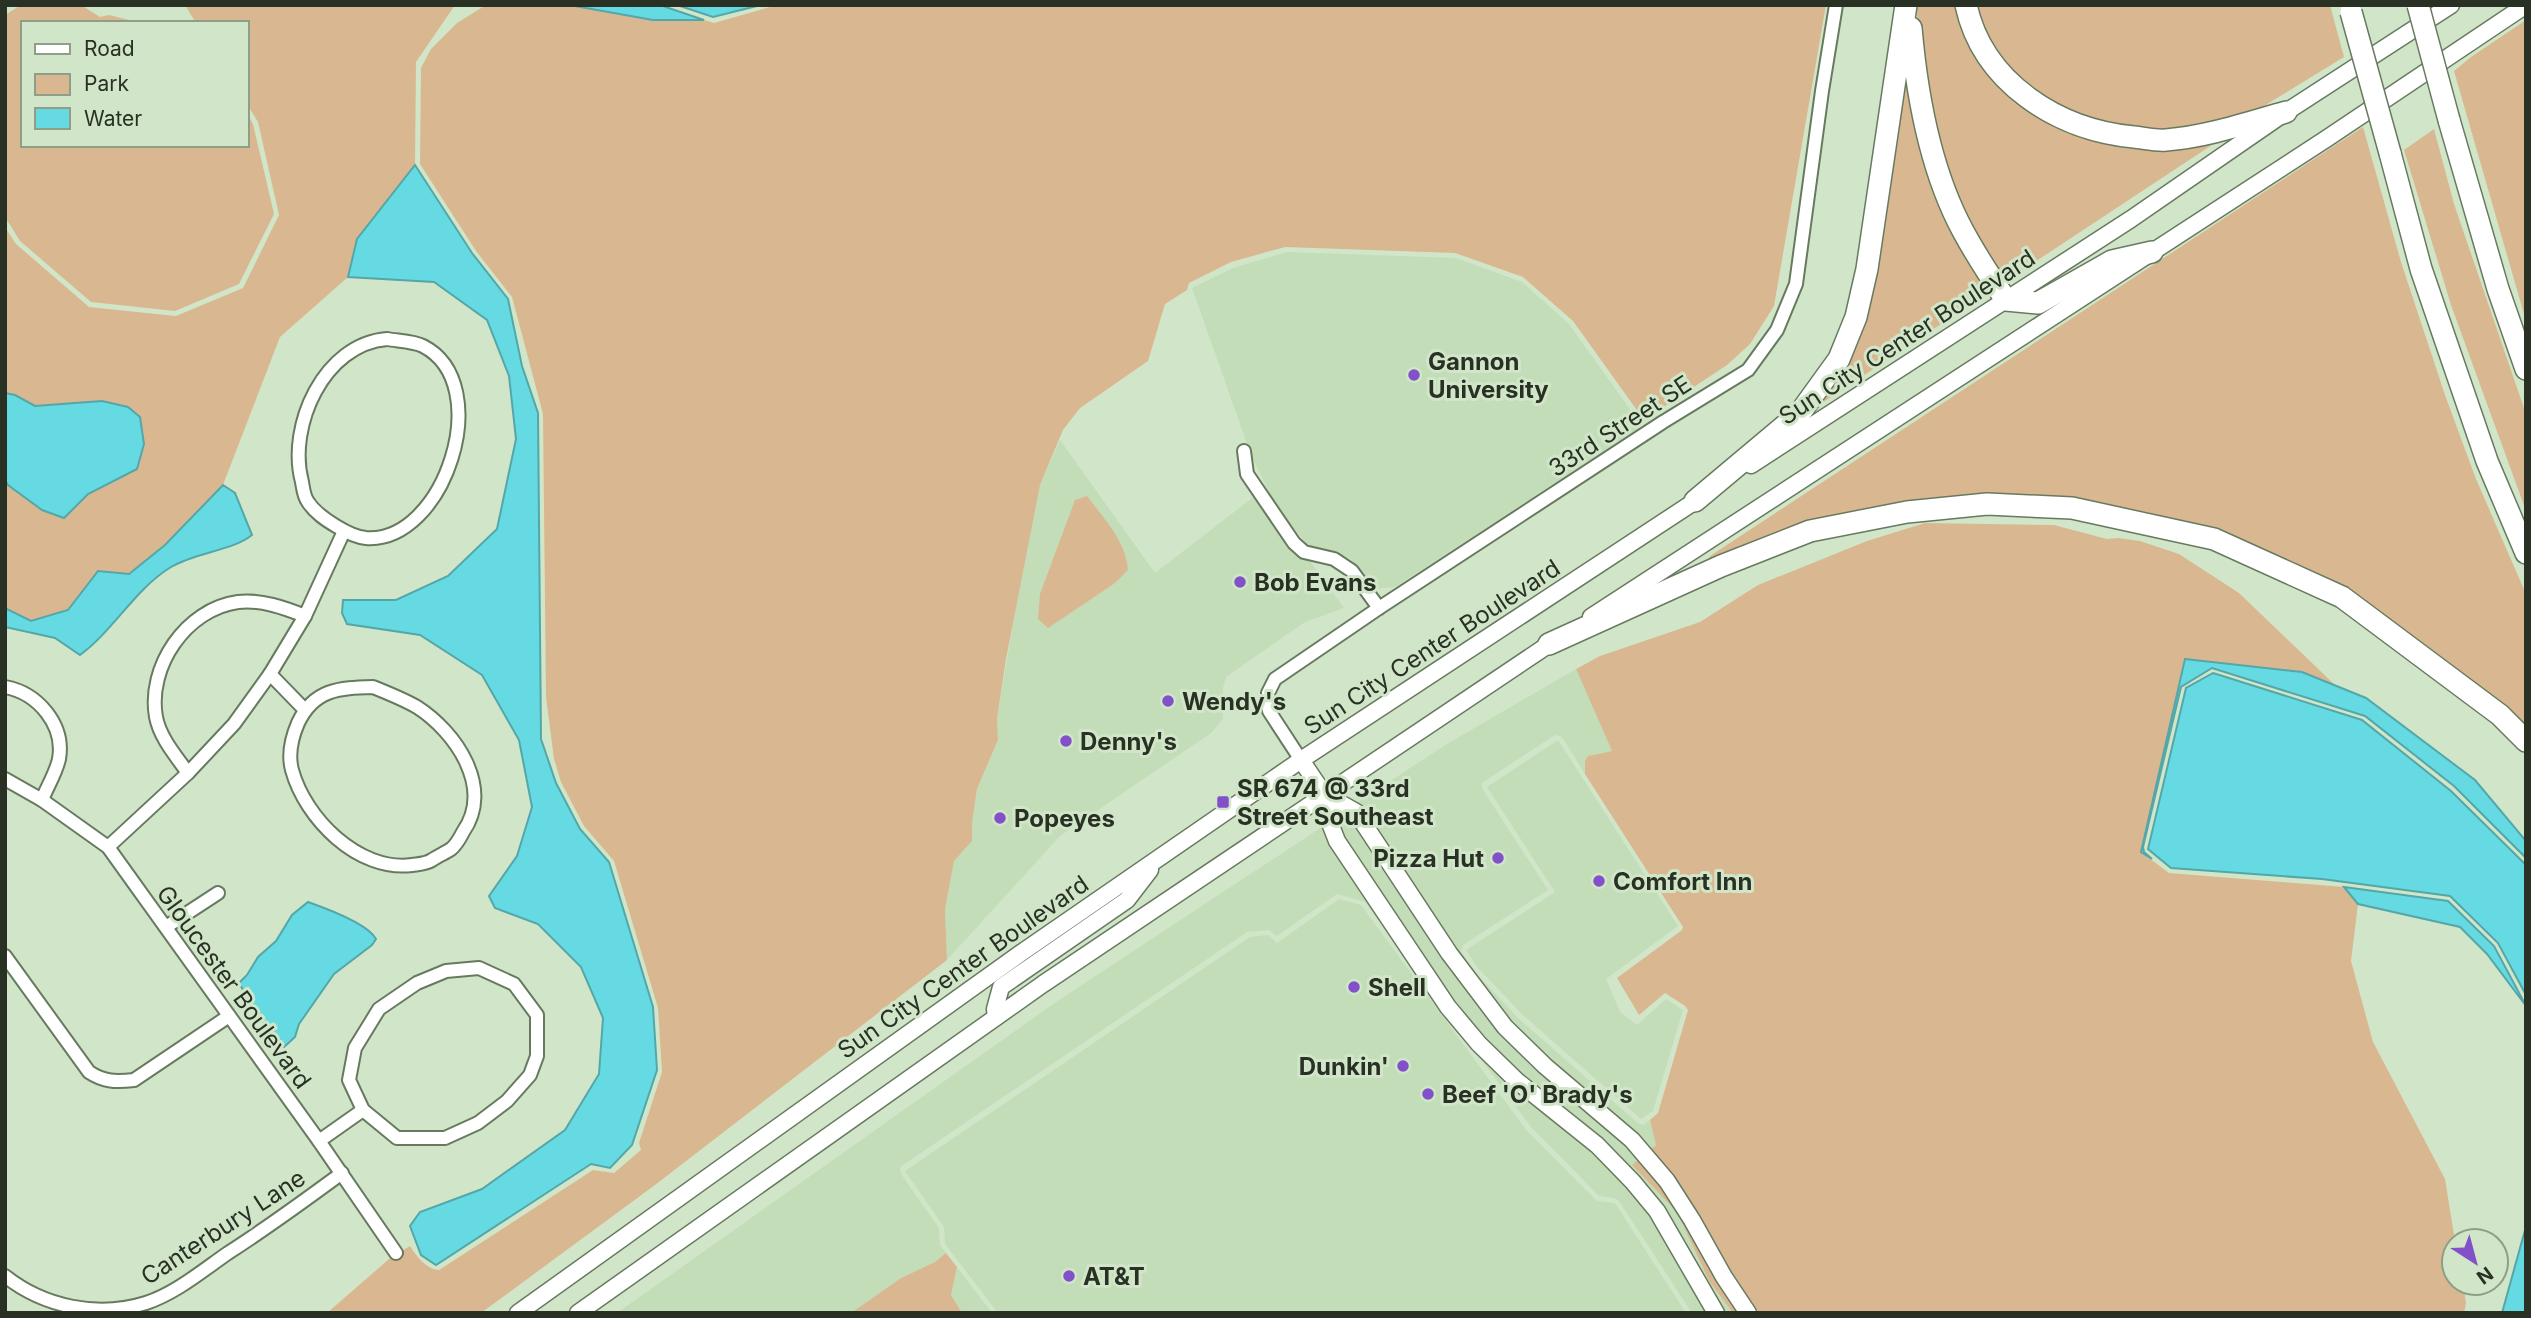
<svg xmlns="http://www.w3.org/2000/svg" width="2531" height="1318" viewBox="0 0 2531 1318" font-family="Inter,sans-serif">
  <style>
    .built { fill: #c3ddb8 }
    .green { fill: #d9b891 }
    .water { fill: #66dae2; stroke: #54a7a9; stroke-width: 2 }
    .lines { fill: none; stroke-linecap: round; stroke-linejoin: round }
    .street-casing { stroke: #677a5f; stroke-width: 16 }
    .secondary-casing { stroke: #677a5f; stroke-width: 19 }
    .highway-casing { stroke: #677a5f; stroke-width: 24 }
    .street { stroke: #fff; stroke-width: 12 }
    .secondary { stroke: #fff; stroke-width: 16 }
    .highway { stroke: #fff; stroke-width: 21 }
    .highway-bridge-casing { stroke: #677a5f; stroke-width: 24; stroke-linecap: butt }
    .highway-bridge { stroke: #fff; stroke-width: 21 }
    .poi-dot { fill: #8250c8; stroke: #d1e6c8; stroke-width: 2.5 }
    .labels { text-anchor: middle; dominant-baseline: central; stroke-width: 6; stroke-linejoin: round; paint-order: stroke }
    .street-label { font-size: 24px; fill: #293125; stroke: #d1e6c8 }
    .poi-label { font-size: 24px; font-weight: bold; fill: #293125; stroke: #d1e6c8; text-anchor: start }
  </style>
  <rect width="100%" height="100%" fill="#d1e6c8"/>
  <g class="built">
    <polygon points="1287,252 1456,258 1522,282 1569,324 1642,426 1395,587 1378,589 1371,585 1351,559 1337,553 1309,547 1276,506 1251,455 1192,288 1233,268"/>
    <polygon points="1060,440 1155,573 1260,492 1344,608 1305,622 1226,677 1223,688 1223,719 1211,733 1060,836 947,960 945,909 954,861 972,841 972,823 977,789 998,740 997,719 1026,546 1040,485"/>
    <polygon points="1576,669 1612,751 1588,756 1585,774 1562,737 1555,735 1482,783 1483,790 1548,890 1463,945 1461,951 1475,972 1519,1019 1638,1123 1643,1125 1650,1120 1656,1145 1649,1151 1509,1023 1453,949 1355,804 1447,744"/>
    <polygon points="1558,740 1678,926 1606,979 1620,1012 1637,1025 1666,999 1683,1010 1653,1111 1641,1119 1523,1015 1478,968 1466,950 1555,892 1487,787"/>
    <polygon points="1344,812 1352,817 1444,956 1640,1158 1632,1165 1677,1212 1709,1281 1733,1313 1723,1313 1681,1239 1483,1040 1453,1004 1342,838 1335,818"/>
    <polygon points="1325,825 1429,989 1365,902 1337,894 1277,936 1269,930 1247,932 900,1167 901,1174 939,1228 940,1245 946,1253 935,1262 901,1278 851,1313 617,1313 1056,1002"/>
    <polygon points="1339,899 1361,905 1527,1131 1597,1201 1615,1203 1686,1313 998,1313 945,1244 944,1227 905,1171 1250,937 1268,935 1277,943"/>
    <polygon points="1458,1028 1593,1149 1652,1215 1709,1313 1692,1313 1619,1201 1615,1198 1599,1196 1531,1127"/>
    <polygon points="957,1267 992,1313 962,1313 951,1296"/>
  </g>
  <g class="green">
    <polygon points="21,5 81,5 100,17 109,15 141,23 23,23 23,145 247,145 247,113 253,124 274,214 239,284 175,311 91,302 20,241 5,217 5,15"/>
    <polygon points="185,5 455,5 416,62 415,165 357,239 348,277 280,337 223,485 165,545 128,574 98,571 68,610 31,621 5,608 5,227 16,244 89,307 176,316 243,288 279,215 258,122 247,104 247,23 196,23"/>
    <path d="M486,5H569L653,20H704L714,23L777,5H1826L1774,306L1750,344L1727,365L1644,420L1573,321L1523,277L1455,253L1285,247L1231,262L1189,283L1187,290L1165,304L1148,361L1080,408L1063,430L1040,485L1006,659L997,719L998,740L977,789L972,823V841L954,861L945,909L947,960L655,1185L481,1313H327L389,1259L410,1246C417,1257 426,1269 439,1270L593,1170L614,1173L641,1150L639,1143L662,1072L658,1008L614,861L584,826L561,782L554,759L546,697L543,414L512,297L476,251L420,164L421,68L431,49L457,23Z"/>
    <polygon points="1917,5 1959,5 2050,117 2218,141 2000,285 1941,164 1917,23"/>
    <polygon points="1971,5 2330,5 2344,57 2256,111 2223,126 2155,135 2065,113 2000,66"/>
    <polygon points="2526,20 2526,321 2454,71 2471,57"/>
    <polygon points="1904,56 1991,291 1822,403 1820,398 1833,381"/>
    <polygon points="2363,127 2401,262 2445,395 2476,479 2526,594 2526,734 2260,552 1989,499 1707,563 1710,556"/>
    <polygon points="2434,129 2454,204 2526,414 2526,511 2451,305 2404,150"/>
    <path d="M1087,496C1104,519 1126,541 1128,570L1115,583L1048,628L1038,619L1040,594L1075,500Z"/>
    <polygon points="1925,523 2054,525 2107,539 2118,538 2140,541 2179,554 2239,593 2336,686 2302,672 2185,659 2141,852 2169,873 2344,887 2358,904 2351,961 2373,1042 2445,1179 2455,1241 2454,1283 2463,1283 2466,1303 2464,1313 1756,1313 1649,1151 1656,1145 1650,1120 1658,1113 1688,1010 1685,1006 1665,993 1639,1015 1617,978 1682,930 1683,927 1585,774 1585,761 1588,756 1612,751 1576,669 1600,656 1700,622 1758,585 1867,541"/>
    <polygon points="1640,1158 1662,1185 1741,1313 1733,1313 1709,1281 1677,1212 1632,1165"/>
    <polygon points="946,1253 957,1267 951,1295 962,1313 851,1313 901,1278 935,1262"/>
  </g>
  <g class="water">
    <polygon points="569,5 660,5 704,20 653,20"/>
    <polygon points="677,5 761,5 713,17"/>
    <polygon points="415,165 472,253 508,299 522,366 538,413 541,739 556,783 580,829 609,862 653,1007 657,1070 632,1145 610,1168 591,1164 436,1265 421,1255 410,1226 420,1212 482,1189 565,1130 599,1074 603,1018 581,967 538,924 495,908 489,896 517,856 532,807 519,740 482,675 420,635 347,624 342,613 343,600 396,600 448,576 497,529 516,439 509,376 487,320 434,282 348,277 357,239"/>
    <polygon points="5,393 15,395 35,406 102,401 128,407 140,417 144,444 137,469 88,494 64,518 42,510 8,485 5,480"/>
    <path d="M223,485L235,493L252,535C232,551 196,552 171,567C135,589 114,630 80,655L55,638L5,627V608L31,621L68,610L98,571L129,574L165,545Z"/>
    <polygon points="2185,659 2302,672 2366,698 2475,780 2526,841 2526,858 2454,786 2365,716 2212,668 2181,687 2143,847 2144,852 2152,859 2141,852"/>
    <polygon points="2213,673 2362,720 2451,791 2526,865 2526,995 2498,943 2450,896 2322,879 2171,868 2148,849 2186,688"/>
    <polygon points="2344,887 2448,901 2494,946 2526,1006 2487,954 2460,927 2358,904"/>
    <path d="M308,902C325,908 368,924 376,939L372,945L334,974L299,1024L295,1037L284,1047L258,1017L239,983L247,975L258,957L276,941L292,915Z"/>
    <polygon points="2526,1228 2526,1313 2502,1313 2525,1230"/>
  </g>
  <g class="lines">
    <g class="street-casing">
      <g id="street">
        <path d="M387,339C398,341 413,341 423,346C497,384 444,544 366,538C356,537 344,531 336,526C326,520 315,513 308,502C304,497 303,488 302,482C287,426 324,344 387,339Z"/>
        <polyline points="1244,451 1247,474 1294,543 1304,552 1334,559 1352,571 1379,608"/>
        <polyline points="270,674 305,710"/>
        <path d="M5,687C38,693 65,725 59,759C56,773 47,787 42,800"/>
        <path d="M373,687C388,693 403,699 417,707C456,732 494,788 463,832C460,838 456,845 451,849C445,853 438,856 432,860C426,864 419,864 412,865C358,872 305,818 292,770C288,755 292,737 298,723C314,689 339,688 373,687Z"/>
        <polyline points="1301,760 1269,711 1268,693 1275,679 1379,608 1663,422 1748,370 1777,330 1796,284 1822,91 1836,5"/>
        <path d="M188,773C176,756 160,738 156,717C147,667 186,609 238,602C260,599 285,608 305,616"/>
        <polyline points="5,779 42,800 108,847 319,1141 396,1253"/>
        <polyline points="108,847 188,773 234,724 270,674 305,616 344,531"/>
        <polyline points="166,927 218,893"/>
        <path d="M5,956L89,1072C104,1082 116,1082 134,1080L229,1016"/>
        <polygon points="479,968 514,984 537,1015 537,1056 530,1075 507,1101 478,1123 445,1138 397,1138 363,1110 349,1080 355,1048 379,1009 417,983 446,971"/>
        <polyline points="319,1141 363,1110"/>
        <path d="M5,1276C44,1307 98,1318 146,1303C176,1293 202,1271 228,1253C267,1228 304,1201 342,1173"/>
      </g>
    </g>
    <g class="secondary-casing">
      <g id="secondary">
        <polyline points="1751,465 2131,219 2286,112 2451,5"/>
        <polyline points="1591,617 2326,139 2526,5"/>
        <polyline points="1301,760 1324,794 1356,812 1449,953 1505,1027 1545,1066 1632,1140 1667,1181 1692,1220 1724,1277 1748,1313"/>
        <polyline points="1324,794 1328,818 1337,841 1448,1007 1479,1044 1517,1081 1597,1145 1633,1182 1657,1211 1716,1313"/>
        <polyline points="996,1017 995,1009 1001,987 1127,900 1150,870"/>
        <polyline points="518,1313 1021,953 1301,760 1703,496"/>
        <polyline points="578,1313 1043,984 1557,639"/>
      </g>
    </g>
    <g class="highway-casing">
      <g id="highway">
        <path d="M1966,5C1983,83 2058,130 2134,137C2144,138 2156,141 2166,140C2206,137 2247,123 2286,112"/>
        <path d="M1911,28C1917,97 1930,170 1963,231C1976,255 1991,278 2006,300L2038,303L2112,261L2152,252"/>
        <polyline points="2449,120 2498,289 2526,369"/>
        <polyline points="2390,153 2421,269 2487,461 2526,553"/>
        <polyline points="1695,501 1800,413 1839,359 1856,317 1867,269 1906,5"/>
        <polyline points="1549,644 1721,566 1810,531 1907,512 1987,504 2072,508 2214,539 2342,597 2500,715 2526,741"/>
      </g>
    </g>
    <use href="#street" class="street"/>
    <use href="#secondary" class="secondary"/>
    <use href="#highway" class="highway"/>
    <g class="highway-bridge-casing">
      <g id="highway-bridge">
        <polyline points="2418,5 2449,120"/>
        <polyline points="2351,12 2390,153"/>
      </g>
    </g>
    <use href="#highway-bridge" class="highway-bridge"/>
  </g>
  <g class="poi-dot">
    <circle cx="1414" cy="375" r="7"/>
    <circle cx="1240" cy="582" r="7"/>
    <circle cx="1168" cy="701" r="7"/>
    <circle cx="1066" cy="741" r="7"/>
    <rect x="1216" y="795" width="14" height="14" rx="3.5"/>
    <circle cx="1000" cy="818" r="7"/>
    <circle cx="1498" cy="858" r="7"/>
    <circle cx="1599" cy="881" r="7"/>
    <circle cx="1354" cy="987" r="7"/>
    <circle cx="1403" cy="1066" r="7"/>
    <circle cx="1428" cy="1094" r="7"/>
    <circle cx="1069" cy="1276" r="7"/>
  </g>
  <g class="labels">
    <g class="street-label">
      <text transform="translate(1907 337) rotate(-33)">Sun City Center Boulevard</text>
      <text transform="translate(1620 426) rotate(-33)">33rd Street SE</text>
      <text transform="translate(1432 647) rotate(-33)">Sun City Center Boulevard</text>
      <text transform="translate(963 967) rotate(-35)">Sun City Center Boulevard</text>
      <text transform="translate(234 987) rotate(54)">Gloucester Boulevard</text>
      <text transform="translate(223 1227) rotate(-33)">Canterbury Lane</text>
    </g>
    <g class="poi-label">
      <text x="1428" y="361">Gannon<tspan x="1428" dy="28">University</tspan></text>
      <text x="1254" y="582">Bob Evans</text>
      <text x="1182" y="701">Wendy's</text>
      <text x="1080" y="741">Denny's</text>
      <text x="1237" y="788">SR 674 @ 33rd<tspan x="1237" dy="28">Street Southeast</tspan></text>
      <text x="1014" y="818">Popeyes</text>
      <text x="1484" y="858" text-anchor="end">Pizza Hut</text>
      <text x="1613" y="881">Comfort Inn</text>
      <text x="1368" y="987">Shell</text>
      <text x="1389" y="1066" text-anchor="end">Dunkin'</text>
      <text x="1442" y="1094">Beef 'O' Brady's</text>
      <text x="1083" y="1276">AT&amp;T</text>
    </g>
  </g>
  <rect width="2531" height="1318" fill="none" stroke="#293125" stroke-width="14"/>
  <rect x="21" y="21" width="228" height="126" fill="#d1e6c8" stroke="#8e9e87" stroke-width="2"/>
  <rect x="35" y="44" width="35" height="10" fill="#ffffff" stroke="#8e9e87" stroke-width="2"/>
  <text x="84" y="56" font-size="21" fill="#293125">Road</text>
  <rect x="35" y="74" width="35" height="21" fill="#d9b891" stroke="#8e9e87" stroke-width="2"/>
  <text x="84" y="91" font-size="21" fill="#293125">Park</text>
  <rect x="35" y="108" width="35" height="21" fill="#66dae2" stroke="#8e9e87" stroke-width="2"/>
  <text x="84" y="126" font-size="21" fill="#293125">Water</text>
  <g transform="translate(2475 1262) rotate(144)"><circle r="33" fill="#d1e6c8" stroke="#8e9e87" stroke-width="2"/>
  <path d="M0-5L12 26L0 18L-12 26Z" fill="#8250c8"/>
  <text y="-10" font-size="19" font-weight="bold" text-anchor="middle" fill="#293125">N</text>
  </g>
</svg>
